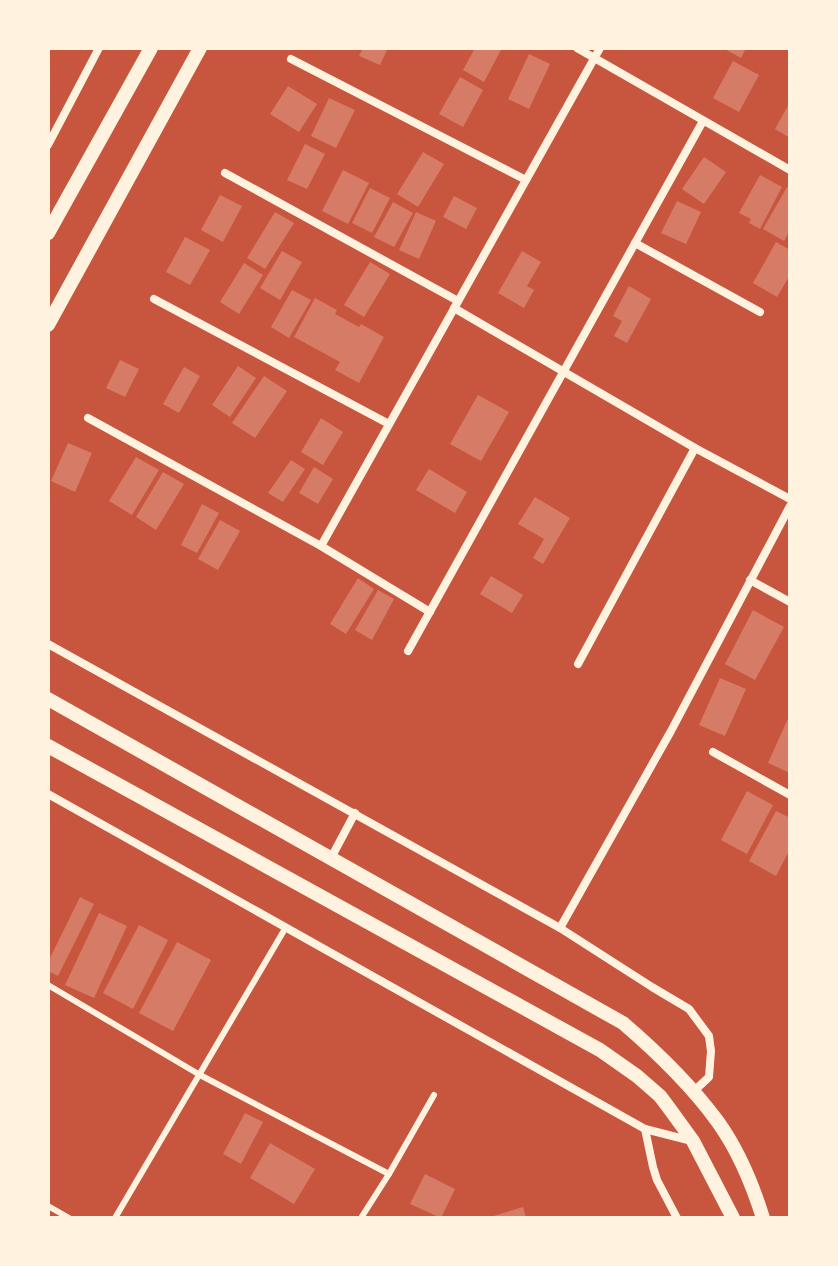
<svg xmlns="http://www.w3.org/2000/svg" width="838" height="1266" viewBox="0 0 838 1266" font-family="'Roboto Condensed',sans-serif">
  <style>
    .building { fill: #d67c66 }
    .lines { fill: none; stroke-linecap: round; stroke-linejoin: round }
    .service { stroke: #fff3e0; stroke-width: 6 }
    .minor { stroke: #fff3e0; stroke-width: 8 }
    .tertiary { stroke: #fff3e0; stroke-width: 14 }
  </style>
  <rect width="100%" height="100%" fill="#c8553d"/>
  <g class="building">
    <polygon points="363,48 388,48 380,65 359,56"/>
    <polygon points="475,48 502,48 484,82 463,70"/>
    <polygon points="723,48 746,48 741,58"/>
    <polygon points="529,54 550,64 529,109 508,99"/>
    <polygon points="733,61 759,75 739,112 713,98"/>
    <polygon points="460,77 483,90 463,127 439,114"/>
    <polygon points="288,86 317,104 299,132 270,114"/>
    <polygon points="329,98 355,110 336,148 311,136"/>
    <polygon points="790,102 790,138 775,129"/>
    <polygon points="305,144 325,154 307,189 287,180"/>
    <polygon points="423,152 444,164 418,207 397,194"/>
    <polygon points="704,157 726,172 704,204 682,189"/>
    <polygon points="343,170 369,183 348,224 322,211"/>
    <polygon points="760,175 782,187 760,229 749,223 751,219 739,213"/>
    <polygon points="787,187 790,188 790,230 784,241 763,229"/>
    <polygon points="370,188 390,198 372,233 352,223"/>
    <polygon points="220,195 242,206 223,242 201,230"/>
    <polygon points="454,196 477,208 466,229 443,217"/>
    <polygon points="677,201 701,212 686,244 661,233"/>
    <polygon points="393,202 413,213 394,247 374,237"/>
    <polygon points="275,212 294,223 265,269 247,258"/>
    <polygon points="416,212 436,221 419,259 399,250"/>
    <polygon points="185,237 210,250 190,285 166,272"/>
    <polygon points="776,242 790,250 790,275 777,297 753,283"/>
    <polygon points="282,251 302,262 280,300 260,288"/>
    <polygon points="522,251 541,262 527,286 534,290 524,308 498,293"/>
    <polygon points="370,262 390,274 364,317 344,305"/>
    <polygon points="244,263 263,275 239,314 220,302"/>
    <polygon points="629,286 651,299 627,343 614,336 622,321 613,316"/>
    <polygon points="292,290 311,300 289,338 271,327"/>
    <polygon points="315,298 337,310 335,314 359,327 361,324 384,337 359,383 335,370 340,362 294,337"/>
    <polygon points="120,360 139,369 125,397 106,388"/>
    <polygon points="238,366 256,378 230,417 212,405"/>
    <polygon points="184,367 200,376 179,413 163,404"/>
    <polygon points="264,376 287,391 255,438 232,423"/>
    <polygon points="478,395 509,412 481,461 450,444"/>
    <polygon points="321,418 343,432 323,465 301,452"/>
    <polygon points="68,443 92,453 75,492 51,481"/>
    <polygon points="136,457 159,470 132,515 109,501"/>
    <polygon points="291,460 305,469 283,502 268,493"/>
    <polygon points="314,467 333,479 318,504 299,493"/>
    <polygon points="429,469 467,492 455,513 416,490"/>
    <polygon points="163,472 184,484 156,530 136,517"/>
    <polygon points="535,497 570,518 543,564 533,558 544,539 518,524"/>
    <polygon points="202,504 219,513 197,553 181,545"/>
    <polygon points="220,520 240,531 218,570 198,559"/>
    <polygon points="491,576 523,595 512,613 480,594"/>
    <polygon points="358,578 374,589 346,634 330,624"/>
    <polygon points="378,590 394,599 372,640 355,630"/>
    <polygon points="753,610 784,627 755,680 725,664"/>
    <polygon points="720,678 746,689 725,736 699,725"/>
    <polygon points="790,714 790,773 768,763"/>
    <polygon points="747,791 773,805 747,854 721,840"/>
    <polygon points="776,811 790,818 790,849 776,876 749,861"/>
    <polygon points="80,897 94,904 58,976 48,971 48,962"/>
    <polygon points="99,913 127,926 94,998 65,985"/>
    <polygon points="139,925 168,940 133,1009 103,993"/>
    <polygon points="177,942 211,960 173,1031 139,1013"/>
    <polygon points="245,1113 263,1122 241,1164 223,1154"/>
    <polygon points="270,1143 315,1169 294,1204 250,1178"/>
    <polygon points="425,1174 455,1189 441,1218 410,1204"/>
    <polygon points="523,1207 526,1218 490,1218 490,1217"/>
  </g>
  <g class="lines">
    <g class="service">
      <polyline points="48,985 200,1075 389,1174"/>
      <polyline points="48,1206 69,1218"/>
      <polyline points="115,1218 286,927"/>
      <polyline points="361,1218 389,1174 434,1095"/>
    </g>
    <g class="minor">
      <polyline points="577,48 790,170"/>
      <polyline points="291,59 526,180"/>
      <polyline points="48,145 99,48"/>
      <polyline points="225,173 458,301"/>
      <polyline points="635,243 760,312"/>
      <polyline points="154,299 389,424"/>
      <polyline points="454,308 695,448 790,499"/>
      <polyline points="88,418 321,546 430,612"/>
      <polyline points="321,546 600,48"/>
      <polyline points="750,580 790,602"/>
      <polyline points="48,644 560,928 652,987 689,1009 709,1036 711,1051 709,1077 693,1092"/>
      <polyline points="408,651 703,121"/>
      <polyline points="578,664 695,448"/>
      <polyline points="713,752 790,795"/>
      <polyline points="48,794 645,1129 692,1141"/>
      <polyline points="331,858 355,813"/>
      <polyline points="560,928 671,731 790,506"/>
      <polyline points="645,1129 653,1167 657,1180 677,1218"/>
    </g>
    <g class="tertiary">
      <polyline points="48,233 151,48"/>
      <polyline points="48,325 200,48"/>
      <path d="M48,699L623,1023C658,1053 691,1085 718,1122C738,1150 753,1186 763,1218"/>
      <polyline points="48,746 600,1050 637,1076 660,1096 669,1108 693,1141 733,1218"/>
    </g>
  </g>
  <rect width="838" height="1266" fill="none" stroke="#fff3e0" stroke-width="100"/>
</svg>
